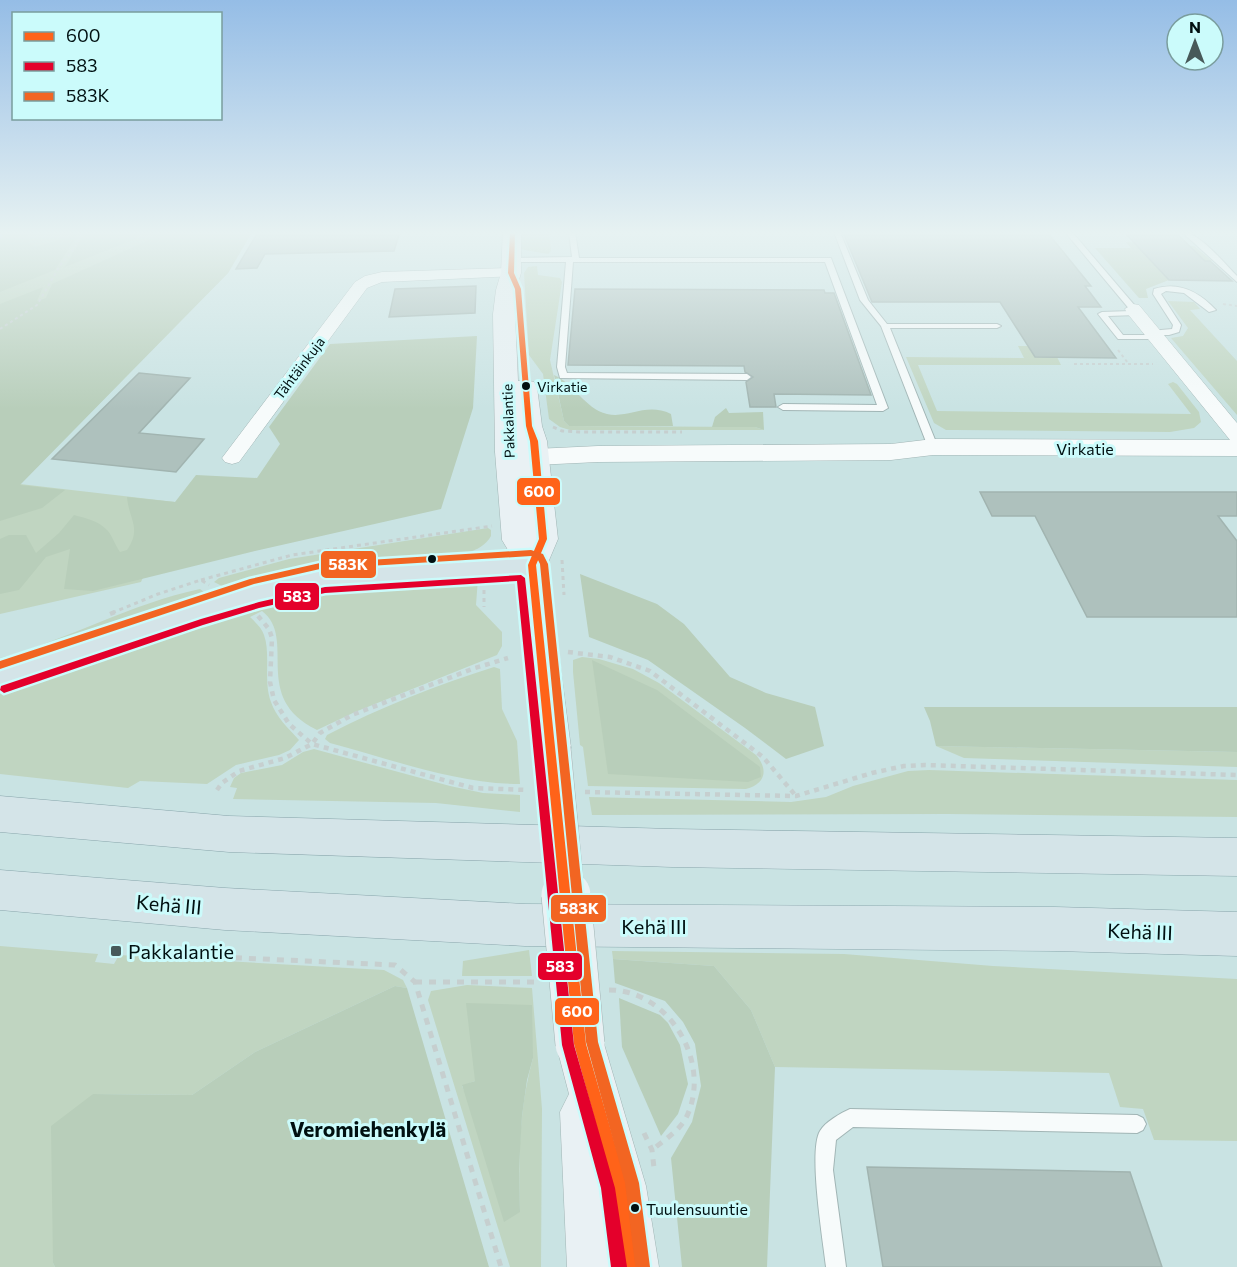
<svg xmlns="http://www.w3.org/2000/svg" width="1237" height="1267" viewBox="0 0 1237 1267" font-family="Commissioner,sans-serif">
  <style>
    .green { fill: #c0d5c1; fill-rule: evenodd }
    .forest { fill: #b8ceba }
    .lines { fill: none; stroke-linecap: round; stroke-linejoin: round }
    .stream { stroke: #b8cbe4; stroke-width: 4.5 }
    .building { fill: #aec1bd; stroke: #a1b4b0; stroke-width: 1.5 }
    .service-casing { stroke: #a1b5b5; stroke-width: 2 }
    .minor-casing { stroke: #a1b5b5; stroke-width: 1 }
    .tertiary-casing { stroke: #a1b5b5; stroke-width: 1 }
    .secondary-casing { stroke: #a1b5b5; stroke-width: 1 }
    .trunk-casing { stroke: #88a5ab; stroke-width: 1 }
    .path-far3 { stroke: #c6cfcf; stroke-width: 2; stroke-dasharray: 3 3; stroke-linecap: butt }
    .path-far2 { stroke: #c6cfcf; stroke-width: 3; stroke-dasharray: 4 4; stroke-linecap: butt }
    .path-far1 { stroke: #c6cfcf; stroke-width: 4.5; stroke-dasharray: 5 5; stroke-linecap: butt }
    .path { stroke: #c6cfcf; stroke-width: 5; stroke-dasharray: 7 7; stroke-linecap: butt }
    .service { fill: #f7fbfb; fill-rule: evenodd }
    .minor { fill: #f7fbfb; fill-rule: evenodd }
    .tertiary { fill: #f7fbfb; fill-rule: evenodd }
    .secondary { fill: #e9f1f4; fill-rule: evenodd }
    .trunk { fill: #d4e4e8; fill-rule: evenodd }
    .secondary-bridge-far1-casing { stroke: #a1b5b5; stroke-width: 38; stroke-linecap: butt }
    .secondary-bridge-casing { stroke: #a1b5b5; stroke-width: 50; stroke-linecap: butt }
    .secondary-bridge-far1 { stroke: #e9f1f4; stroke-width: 37 }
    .secondary-bridge { stroke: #e9f1f4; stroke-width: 49 }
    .bus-1-casing { stroke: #cbfbfb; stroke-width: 5 }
    .bus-2-casing { stroke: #cbfbfb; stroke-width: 5 }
    .bus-3-casing { stroke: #cbfbfb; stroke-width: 5 }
    .bus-1 { fill: #ff6319; fill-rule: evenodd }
    .bus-2 { fill: #e4002b; fill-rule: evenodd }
    .bus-3 { fill: #f26522; fill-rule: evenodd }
    .bus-dot { fill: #011011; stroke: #cbfbfb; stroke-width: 2 }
    .poi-dot { fill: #475a5a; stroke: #cbfbfb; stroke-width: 2 }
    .labels { text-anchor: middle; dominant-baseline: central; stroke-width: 6; stroke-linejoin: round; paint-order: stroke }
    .far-street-label { font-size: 14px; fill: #011011; stroke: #cbfbfb }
    .bus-label { font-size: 14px; fill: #011011; stroke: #cbfbfb; text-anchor: start }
    .street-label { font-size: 16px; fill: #011011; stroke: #cbfbfb }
    .near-bus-label { font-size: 16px; fill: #011011; stroke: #cbfbfb; text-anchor: start }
    .near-street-label { font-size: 20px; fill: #011011; stroke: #cbfbfb }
    .near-poi-label { font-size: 20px; fill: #011011; stroke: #cbfbfb; text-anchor: start }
    .near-neighbourhood-label { font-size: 21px; font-weight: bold; fill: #011011; stroke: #cbfbfb }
    .line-badge { stroke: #cbfbfb; stroke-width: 2 }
    .badge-label { font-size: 16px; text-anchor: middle; font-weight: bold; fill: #fff }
  </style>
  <rect width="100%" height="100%" fill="#c9e3e3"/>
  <g class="green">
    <polygon points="0,232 252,232 228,273 20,484 175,502 141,582 0,614"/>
    <polygon points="518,232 549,232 551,251 548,254 519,249"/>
    <polygon points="537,266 538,275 560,278 562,282 550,360 564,421 569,426 755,427 764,430 570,430 560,427 549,419 543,374 529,355 524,273 528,267"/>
    <polygon points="1168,301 1194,302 1200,309 1190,310 1237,361 1237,415 1171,338 1183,336 1188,328"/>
    <polygon points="1018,346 1028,346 1035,357 1057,357 1061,365 918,365 937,411 1191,414 1168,384 1173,382 1177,384 1199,412 1201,422 1194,428 1170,432 956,430 946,430 934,423 906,357 1024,358"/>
    <path d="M488,528L491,530V536C477,561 432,556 408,556L403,560C373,564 341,565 311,570C283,574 257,581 230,590L214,582L219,578L289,559Z"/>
    <path d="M478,578L476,605L502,632V646L497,655L355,712L317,730C250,697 298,639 262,611L250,617C255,622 262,628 264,635C271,654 263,681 271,702C276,717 288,728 299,740L290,750L279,755L236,765L207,784L140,781L128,788L0,774V685L283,590Z"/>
    <path d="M200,589L209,596L0,667V658C68,640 132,603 200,589Z"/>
    <path d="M582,657L599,659L633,669L659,683L756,755C769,770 765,784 746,789L588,786L583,747L580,745L573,672V660Z"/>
    <path d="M494,667L500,669L502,709L517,741L520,784C456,784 391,759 330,743L325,739L327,735C381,707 437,685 494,667Z"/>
    <polygon points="936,746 1237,752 1237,767 964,758"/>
    <polygon points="314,749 450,786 483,793 520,795 520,812 436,803 233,799 237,788 230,787 234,778 241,773 282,765 303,752"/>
    <polygon points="929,770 1237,780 1237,817 947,814 592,815 589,797 791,802 826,797 853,786 908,771"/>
    <polygon points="0,946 98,954 95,962 114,964 119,955 384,970 403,980 407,988 395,986 255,1052 192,1095 93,1094 53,1263 55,1267 0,1267"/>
    <polygon points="529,950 532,976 462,976 463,961"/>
    <polygon points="612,951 844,954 993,966 1237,979 1237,1141 1154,1140 1143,1109 1120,1107 1109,1073 775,1067 751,1010 714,966 613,959"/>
    <path d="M467,985L532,988L542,1109L541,1267H510L428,1000L431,991ZM533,1058C519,1108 518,1160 520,1212L462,1086Z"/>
  </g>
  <g class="forest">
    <polygon points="0,232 26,232 29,243 35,247 78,234 55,270 0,292"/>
    <polygon points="85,232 140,232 135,239 65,267"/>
    <polygon points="156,232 252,232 228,273 20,485 65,490 42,508 0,521 0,304 43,287 37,301 46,298 52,284 151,239"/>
    <polygon points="1126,242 1194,246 1212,261 1151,261 1169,280 1146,289 1148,298 1139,298 1095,248 1131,248"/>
    <path d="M477,336L473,408L441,509L255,551L93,591L64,589L70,549L46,557L19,590L0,594V539L9,535H26L36,553L59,533L74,515C85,518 99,521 107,530C112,535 115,545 120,552L127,550C142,528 129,520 127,497L175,502L196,475L257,478L280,444L269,427L330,344Z"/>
    <path d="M554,375C574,383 585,409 607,414C628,419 646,402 671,414L673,426H569L564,421Z"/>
    <polygon points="726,408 729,413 763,412 764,430 755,427 712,427 715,417"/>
    <polygon points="580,574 657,604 684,624 730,677 766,693 815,707 824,746 786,759 745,728 648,660 589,637"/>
    <polygon points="592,660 657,690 760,767 761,777 748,782 608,774"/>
    <polygon points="924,707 1237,707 1237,752 936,746 930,721"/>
    <polygon points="613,959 714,966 751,1010 775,1067 767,1267 682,1267 671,1158 692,1122 701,1086 695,1044 683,1022 665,1001 615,983"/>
    <polygon points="395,986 407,988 489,1267 55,1267 53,1263 51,1126 93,1094 192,1095 255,1052"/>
    <polygon points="619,998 660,1015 668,1023 680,1045 688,1084 678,1114 661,1136 622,1047"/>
    <polygon points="466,1003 532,1005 533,1058 527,1080 522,1116 519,1169 520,1212 504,1222 462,1085 475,1081"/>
  </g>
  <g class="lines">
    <polyline class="stream" points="0,237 3,232"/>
  </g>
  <g class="building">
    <polygon points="258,232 400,232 394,251 265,254 257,268 236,269"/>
    <polygon points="843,232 1047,232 1091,286 1085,286 1101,307 1078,307 1116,358 1035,357 1000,302 872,302"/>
    <polygon points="1124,232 1175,232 1205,261 1210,261 1232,281 1169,280"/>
    <polygon points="476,286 475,313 389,317 395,289"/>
    <polygon points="575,289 824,290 825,293 834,293 871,395 774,394 776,407 750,407 746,382 753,377 745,372 744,366 568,365"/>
    <polygon points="139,373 190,378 139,433 204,439 176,472 52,459"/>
    <polygon points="980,492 1237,492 1237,516 1218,516 1237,541 1237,617 1087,617 1035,516 992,516"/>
    <polygon points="867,1167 1130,1172 1162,1267 883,1267"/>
  </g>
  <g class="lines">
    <g class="service-casing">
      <g id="service">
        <polygon points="569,232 575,232 579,258 831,258 888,408 883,411 783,410 778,407 783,404 877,405 825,262 573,262 565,367 567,373 747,374 751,377 747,380 560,378 557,367 566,262 511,262 507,260 511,258 572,257"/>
        <polygon points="834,232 840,232 868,300 887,324 997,324 1001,326 997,328 890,328 938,447 936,449 930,449 928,447 881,326 860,300"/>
        <path d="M1065,232H1072L1136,307V311L1140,313L1136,315L1108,316L1123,335H1150V331L1172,329L1173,325L1153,294L1154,289C1179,281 1199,292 1216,310L1209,312L1184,293L1166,291L1161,294L1181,325L1179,332L1169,335H1159V339H1118L1098,314L1102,312L1131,311Z"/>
        <path d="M1182,232C1199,232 1224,263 1237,276V282Z"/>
        <path d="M850,1109L1137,1115L1143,1118L1146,1124L1143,1130L1137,1133L853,1127L836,1140L833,1170L846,1267H826C823,1240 808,1151 820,1131C825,1122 841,1113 850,1109Z"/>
      </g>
    </g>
    <g class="minor-casing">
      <g id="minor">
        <polygon points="511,268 517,270 519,273 517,276 382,282 367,288 239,462 232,464 225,462 222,458 355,282 365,276 382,272"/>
        <polygon points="1133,304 1139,305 1237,423 1237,442 1230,440 1127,313 1125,309"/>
      </g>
    </g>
    <g class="tertiary-casing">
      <polygon id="tertiary" points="933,439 1237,440 1237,456 933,455 891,460 598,462 535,465 499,457 495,452 499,447 508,444 535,449 598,446 891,444"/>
    </g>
    <g class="secondary-casing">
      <g id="secondary">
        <polygon points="503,232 521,232 521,273 516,290 515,314 518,381 525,380 534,382 537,387 542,426 547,441 558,539 547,565 571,748 565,759 552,764 539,759 533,748 517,565 502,540 495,452 493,314 496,290 501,273"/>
        <polygon points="580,1020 597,1027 604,1044 646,1186 659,1267 567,1267 560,1112 569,1094 556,1044 563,1027"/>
      </g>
    </g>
    <g class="trunk-casing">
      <g id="trunk">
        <polygon points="532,554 543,557 547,565 543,573 532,576 323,589 258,604 208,619 0,692 0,664 197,599 256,582 323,567"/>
        <polygon points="0,796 229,816 672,829 1237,838 1237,876 672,867 229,852 0,832"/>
        <polygon points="0,870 225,888 525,904 1055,907 1237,912 1237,956 1055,951 525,946 225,930 0,910"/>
      </g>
    </g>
    <g class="path-far3">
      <polyline points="1223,304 1237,306"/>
      <polyline points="0,329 37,305 61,264 75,247 82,232"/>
      <polyline points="1118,350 1128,363"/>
      <polyline points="1074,364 1153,364"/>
    </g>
    <g class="path-far2">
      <polyline points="553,427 562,431 579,432 682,432"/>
      <polyline points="562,560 564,595"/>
      <polyline points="201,580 292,555 492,526"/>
      <polyline points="484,590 484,607"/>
      <polyline points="112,613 158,594 201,580 209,585"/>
    </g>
    <g class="path-far1">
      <polyline points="110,614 115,612"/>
      <polyline points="258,616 269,629 272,638 270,682 274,700 289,724 312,744 473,788 527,790"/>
      <polyline points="568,652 610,657 650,671 763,757 796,796"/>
      <polyline points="217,790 222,783 239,771 285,758 312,744 320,733 352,715 475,668 508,658"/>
      <polyline points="585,792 796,796 872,773 904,766 925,765 1237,775"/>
    </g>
    <g class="path">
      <polyline points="151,954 395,965 415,982 501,1267"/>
      <polyline points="415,982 539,982"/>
      <path d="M609,990C670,990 713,1064 686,1118C679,1131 663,1141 652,1150"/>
      <polyline points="644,1133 652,1150 654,1168"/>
    </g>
    <use href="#service" class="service"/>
    <use href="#minor" class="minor"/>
    <use href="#tertiary" class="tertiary"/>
    <use href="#secondary" class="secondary"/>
    <use href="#trunk" class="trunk"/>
    <g class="secondary-bridge-far1-casing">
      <polyline id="secondary-bridge-far1" points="552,748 566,897"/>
    </g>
    <g class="secondary-bridge-casing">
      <polyline id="secondary-bridge" points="566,895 580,1044"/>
    </g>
    <use href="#secondary-bridge-far1" class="secondary-bridge-far1"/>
    <use href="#secondary-bridge" class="secondary-bridge"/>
    <g class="bus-1-casing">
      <polygon id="bus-1" points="510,232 515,232 514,273 521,289 532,426 538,441 547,539 536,565 586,1044 627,1186 639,1267 623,1267 613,1186 574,1044 528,565 539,539 530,441 526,426 515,289 508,273"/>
    </g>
    <g class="bus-2-casing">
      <polygon id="bus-2" points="521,575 525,578 574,1045 615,1188 627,1267 611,1267 601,1188 562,1045 517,581 325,593 259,608 203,625 4,693 0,690 1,686 201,619 259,602 325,587"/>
    </g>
    <g class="bus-3-casing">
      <polygon id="bus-3" points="531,550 543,554 548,564 598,1042 639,1183 650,1267 636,1267 635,1265 625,1183 586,1042 540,564 537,558 531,556 320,569 254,584 0,669 0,661 250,579 320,563"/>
    </g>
    <use href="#bus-1" class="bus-1"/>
    <use href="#bus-2" class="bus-2"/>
    <use href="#bus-3" class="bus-3"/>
  </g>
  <linearGradient id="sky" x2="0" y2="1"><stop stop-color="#95bde6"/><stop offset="0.57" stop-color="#e7f2f2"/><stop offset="1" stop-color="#e7f2f2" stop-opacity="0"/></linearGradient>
  <rect width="1237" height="409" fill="url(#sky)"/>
  <g class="bus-dot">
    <circle cx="526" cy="386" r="5"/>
    <circle cx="432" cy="559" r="5"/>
    <circle cx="635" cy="1208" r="5"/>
  </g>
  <rect class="poi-dot" x="110" y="945" width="12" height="12" rx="3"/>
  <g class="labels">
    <g class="far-street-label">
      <text transform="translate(299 368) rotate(-53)">Tähtäinkuja</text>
      <text transform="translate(508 421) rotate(-92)">Pakkalantie</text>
    </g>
    <g class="bus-label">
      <text x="537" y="386">Virkatie</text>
    </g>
    <g class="street-label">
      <text x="1085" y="448">Virkatie</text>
    </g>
    <g class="near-bus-label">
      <text x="646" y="1208">Tuulensuuntie</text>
    </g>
    <g class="near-street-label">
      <text transform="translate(169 904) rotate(5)">Kehä III</text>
      <text x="654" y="926">Kehä III</text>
      <text transform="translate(1140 931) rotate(2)">Kehä III</text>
    </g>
    <g class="near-poi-label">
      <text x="128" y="951">Pakkalantie</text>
    </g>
    <g class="near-neighbourhood-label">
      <text x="368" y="1128">Veromiehenkylä</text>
    </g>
  </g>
  <g class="line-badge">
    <rect x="516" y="477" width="45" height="29" rx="6" fill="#ff6319"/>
    <rect x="320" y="550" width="57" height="29" rx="6" fill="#f26522"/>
    <rect x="274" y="582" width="46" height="29" rx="6" fill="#e4002b"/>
    <rect x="550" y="894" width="57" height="29" rx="6" fill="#f26522"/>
    <rect x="537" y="952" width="46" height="29" rx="6" fill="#e4002b"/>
    <rect x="554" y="997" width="46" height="29" rx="6" fill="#ff6319"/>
  </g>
  <g class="badge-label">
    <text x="539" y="497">600</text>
    <text x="348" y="570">583K</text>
    <text x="297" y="602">583</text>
    <text x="579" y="914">583K</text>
    <text x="560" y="972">583</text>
    <text x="577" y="1017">600</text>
  </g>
  <rect x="12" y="12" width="210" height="108" fill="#cbfbfb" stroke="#7a9d9d" stroke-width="1.5"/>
  <rect x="24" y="32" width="30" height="9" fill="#ff6319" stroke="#7a9d9d" stroke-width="1.5"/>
  <text x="66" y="42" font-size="18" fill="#011011">600</text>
  <rect x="24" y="62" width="30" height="9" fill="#e4002b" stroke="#7a9d9d" stroke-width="1.5"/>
  <text x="66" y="72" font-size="18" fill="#011011">583</text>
  <rect x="24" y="92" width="30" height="9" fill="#f26522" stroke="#7a9d9d" stroke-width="1.5"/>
  <text x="66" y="102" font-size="18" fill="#011011">583K</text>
  <g transform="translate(1195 42)"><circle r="28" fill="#cbfbfb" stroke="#7a9d9d" stroke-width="1.5"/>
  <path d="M0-4.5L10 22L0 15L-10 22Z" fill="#475a5a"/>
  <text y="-9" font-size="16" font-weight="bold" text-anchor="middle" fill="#011011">N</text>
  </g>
</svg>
